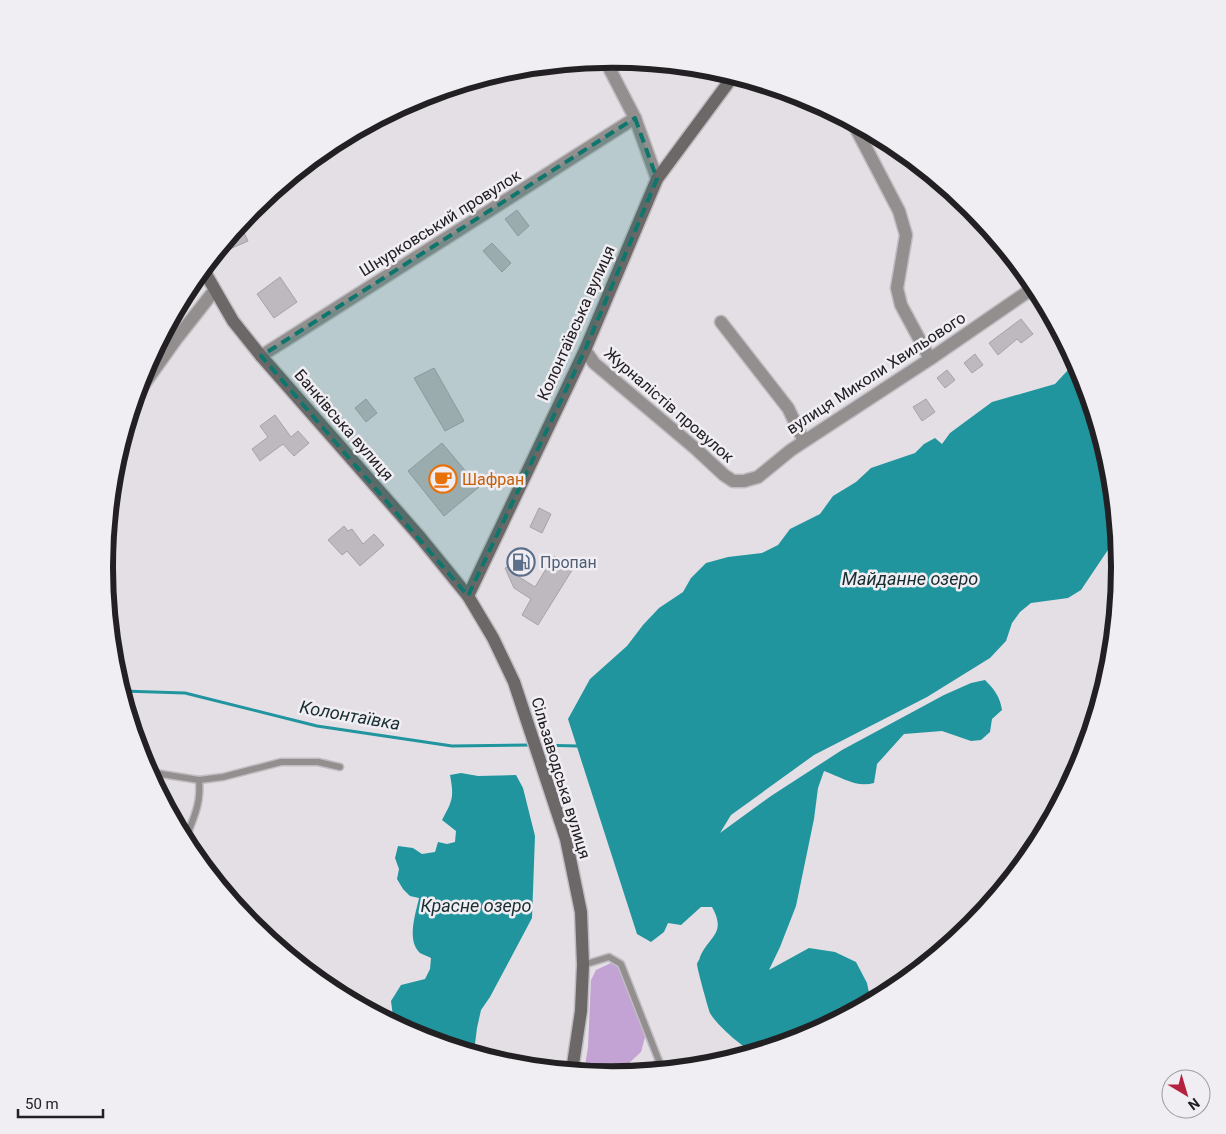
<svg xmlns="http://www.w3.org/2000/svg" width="1226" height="1134" viewBox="0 0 1226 1134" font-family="Roboto,sans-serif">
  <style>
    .green { fill: #c2a3d3 }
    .water { fill: #20959e }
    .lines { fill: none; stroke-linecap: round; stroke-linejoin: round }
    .stream { stroke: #20959e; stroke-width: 3 }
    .building { fill: #bdb9bf; stroke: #a6a3a8 }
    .lane-casing { stroke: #c0bdc2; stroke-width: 9 }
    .street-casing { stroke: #c0bdc2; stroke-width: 15 }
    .secondary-casing { stroke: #c0bdc2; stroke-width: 15 }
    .lane { stroke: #928f8e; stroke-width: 6 }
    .street { stroke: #928f8e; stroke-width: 12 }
    .secondary { stroke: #6c6867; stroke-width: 12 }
    .marked { fill: #0f766e; fill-opacity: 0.2; stroke: #0f766e; stroke-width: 4; stroke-dasharray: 10 6; stroke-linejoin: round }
    .labels { text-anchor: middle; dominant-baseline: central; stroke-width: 5; stroke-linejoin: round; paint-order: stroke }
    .street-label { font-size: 16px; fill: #222022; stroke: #f0edf3 }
    .food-label { font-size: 16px; fill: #c56008; stroke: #f0edf3; text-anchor: start }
    .service-label { font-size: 16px; fill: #4e5e75; stroke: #f0edf3; text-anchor: start }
    .water-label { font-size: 18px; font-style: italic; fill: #162e31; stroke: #f0edf3 }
    .rim { fill: none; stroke: #222022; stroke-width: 6 }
  </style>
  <rect width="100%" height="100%" fill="#e3dfe5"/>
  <polygon class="green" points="613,962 619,966 645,1037 641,1052 616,1075 584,1072 588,1047 591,980 596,970"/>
  <g class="water">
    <path d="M1081,369L1112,468L1118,535L1081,590L1068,598L1031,603L1020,612L1012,623L1006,641L990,658L927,697L814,755L731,815L720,833L771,796L842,750L944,695L971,683L985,680C995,690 1000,697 1002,710L992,719L990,732L981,740L971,741L942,731L904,734L877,764L874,783C856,788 841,777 824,771L818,788L814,819L796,906L780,947L769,970L809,948L835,952L856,962L867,983L871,1002L807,1037L755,1052C744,1050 715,1023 710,1013C708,1008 697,968 697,964C697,963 700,959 700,957C709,936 727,934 712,907H701L681,925L668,923L664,932L651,942L637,934L568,719L590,679L627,646L643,625L659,608L683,592L691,578L706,563L728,557L762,553L778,545L790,529L820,514L833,496L856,482L871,468L915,453L924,444L935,438L942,444L950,433L992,402L1055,384L1068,370Z"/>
    <path d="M461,773L478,776L516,775L523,788L535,836L532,918L490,997L481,1010L477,1028L475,1044L471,1052L418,1036L394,1024L391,1001L401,985L425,979L430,969L431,958C428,956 423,955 420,953C406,940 416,913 419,898L410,896L403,889L397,879L399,869L395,858L398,846L413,848L422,854L435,852L438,842L447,844L455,842L456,831L442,820C453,800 454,797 450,775Z"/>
  </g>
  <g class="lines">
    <g class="stream">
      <polyline points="122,691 185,693 317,726 452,746 531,745"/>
      <polyline points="537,745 578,746"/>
    </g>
  </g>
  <g class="building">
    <polygon points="517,210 529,226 518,236 505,219"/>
    <polygon points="240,224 248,241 230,249 227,241"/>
    <polygon points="492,243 511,263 502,272 483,251"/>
    <polygon points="280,277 297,302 274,318 257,294"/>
    <polygon points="1021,319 1033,334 1021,343 1017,339 998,355 989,343"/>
    <polygon points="975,354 983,365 972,373 964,363"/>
    <polygon points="434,368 464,421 445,431 414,378"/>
    <polygon points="947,370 955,380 945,388 937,378"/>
    <polygon points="366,399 377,413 366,422 355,408"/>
    <polygon points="926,399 935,412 922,421 913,407"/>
    <polygon points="275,415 291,437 298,431 309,443 294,456 283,444 260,461 252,449 268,437 260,426"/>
    <polygon points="442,443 479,487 444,516 408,471"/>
    <polygon points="539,508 551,514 542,533 530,527"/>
    <polygon points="344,526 348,531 352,529 363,544 374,534 384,545 360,566 347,551 342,555 328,540"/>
    <polygon points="554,556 574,567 538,625 522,615 531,599 514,588 505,568 514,564 519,577 535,587"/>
  </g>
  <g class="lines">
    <g class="lane-casing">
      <g id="lane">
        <polyline points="149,772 199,780 223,777 281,762 318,762 340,767"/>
        <path d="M182,833L189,830C196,813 201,799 199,780"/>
        <polyline points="186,842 189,830"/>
        <polyline points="583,965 609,957 621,964 659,1061 649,1072"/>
      </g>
    </g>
    <g class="street-casing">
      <g id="street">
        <polyline points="605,60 635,118 657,179"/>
        <polyline points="852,121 899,211 906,235 897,288 901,305 930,359"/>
        <polyline points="721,322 788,408 804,441"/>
        <polyline points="585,350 594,363 696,449 724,475 733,481 744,481 758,477 791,450 930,359 1036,286"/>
        <polyline points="261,356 635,118"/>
        <polyline points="137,394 177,338 214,291"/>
      </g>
    </g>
    <g class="secondary-casing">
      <g id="secondary">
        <polyline points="203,269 233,321 261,356 420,537 468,596 493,638 514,682 566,839 581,912 583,965 581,1011 572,1071"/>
        <polyline points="468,596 585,350 657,179 734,75"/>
      </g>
    </g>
    <use href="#lane" class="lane"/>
    <use href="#street" class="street"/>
    <use href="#secondary" class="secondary"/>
  </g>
  <path class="marked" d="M635,118L657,179L585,350L468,596L261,356Z"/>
  <defs>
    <g id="cafe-ring" transform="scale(1.4375)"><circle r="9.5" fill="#f0edf3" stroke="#e8710a" stroke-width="1.5"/><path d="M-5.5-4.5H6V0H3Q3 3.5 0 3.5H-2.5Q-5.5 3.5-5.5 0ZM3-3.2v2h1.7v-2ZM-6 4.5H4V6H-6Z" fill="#e8710a"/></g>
    <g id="fuel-ring" transform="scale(1.4375)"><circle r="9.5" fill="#f0edf3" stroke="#5c6f8a" stroke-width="1.5"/><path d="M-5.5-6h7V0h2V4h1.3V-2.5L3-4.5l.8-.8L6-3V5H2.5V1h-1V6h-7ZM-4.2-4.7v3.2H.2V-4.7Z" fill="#5c6f8a"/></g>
  </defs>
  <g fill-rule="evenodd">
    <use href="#cafe-ring" x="443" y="479"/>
    <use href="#fuel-ring" x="521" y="562"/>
  </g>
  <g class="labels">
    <g class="street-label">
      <text transform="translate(440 223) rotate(-32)">Шнурковський провулок</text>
      <text transform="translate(576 323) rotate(-66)">Колонтаївська вулиця</text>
      <text transform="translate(876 373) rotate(-33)">вулиця Миколи Хвильового</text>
      <text transform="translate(669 405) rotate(41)">Журналістів провулок</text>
      <text transform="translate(344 425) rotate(49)">Банківська вулиця</text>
      <text transform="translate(561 778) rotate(73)">Сільзаводська вулиця</text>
    </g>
    <g class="food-label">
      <text x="462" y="479">Шафран</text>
    </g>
    <g class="service-label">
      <text x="540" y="562">Пропан</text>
    </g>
    <g class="water-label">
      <text x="910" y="578">Майданне озеро</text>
      <text transform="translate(350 715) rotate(10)">Колонтаївка</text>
      <text x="476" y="905">Красне озеро</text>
    </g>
  </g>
  <path d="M0 0H1226V1134H0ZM113 567a499 499 0 1 1 998 0a499 499 0 1 1-998 0Z" fill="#f0edf3" fill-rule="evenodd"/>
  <path class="rim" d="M113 567a499 499 0 1 1 998 0a499 499 0 1 1-998 0Z"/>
  <g transform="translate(1186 1094) rotate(142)"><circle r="24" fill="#f0edf3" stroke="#9e9b9f"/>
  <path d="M0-4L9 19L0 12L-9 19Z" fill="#b5223f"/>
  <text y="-8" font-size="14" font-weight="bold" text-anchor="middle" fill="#222022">N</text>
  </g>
  <path d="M18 1109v8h85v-8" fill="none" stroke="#222022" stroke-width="2.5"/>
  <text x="25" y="1109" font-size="15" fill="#222022" stroke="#f0edf3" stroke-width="4" paint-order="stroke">50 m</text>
</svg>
